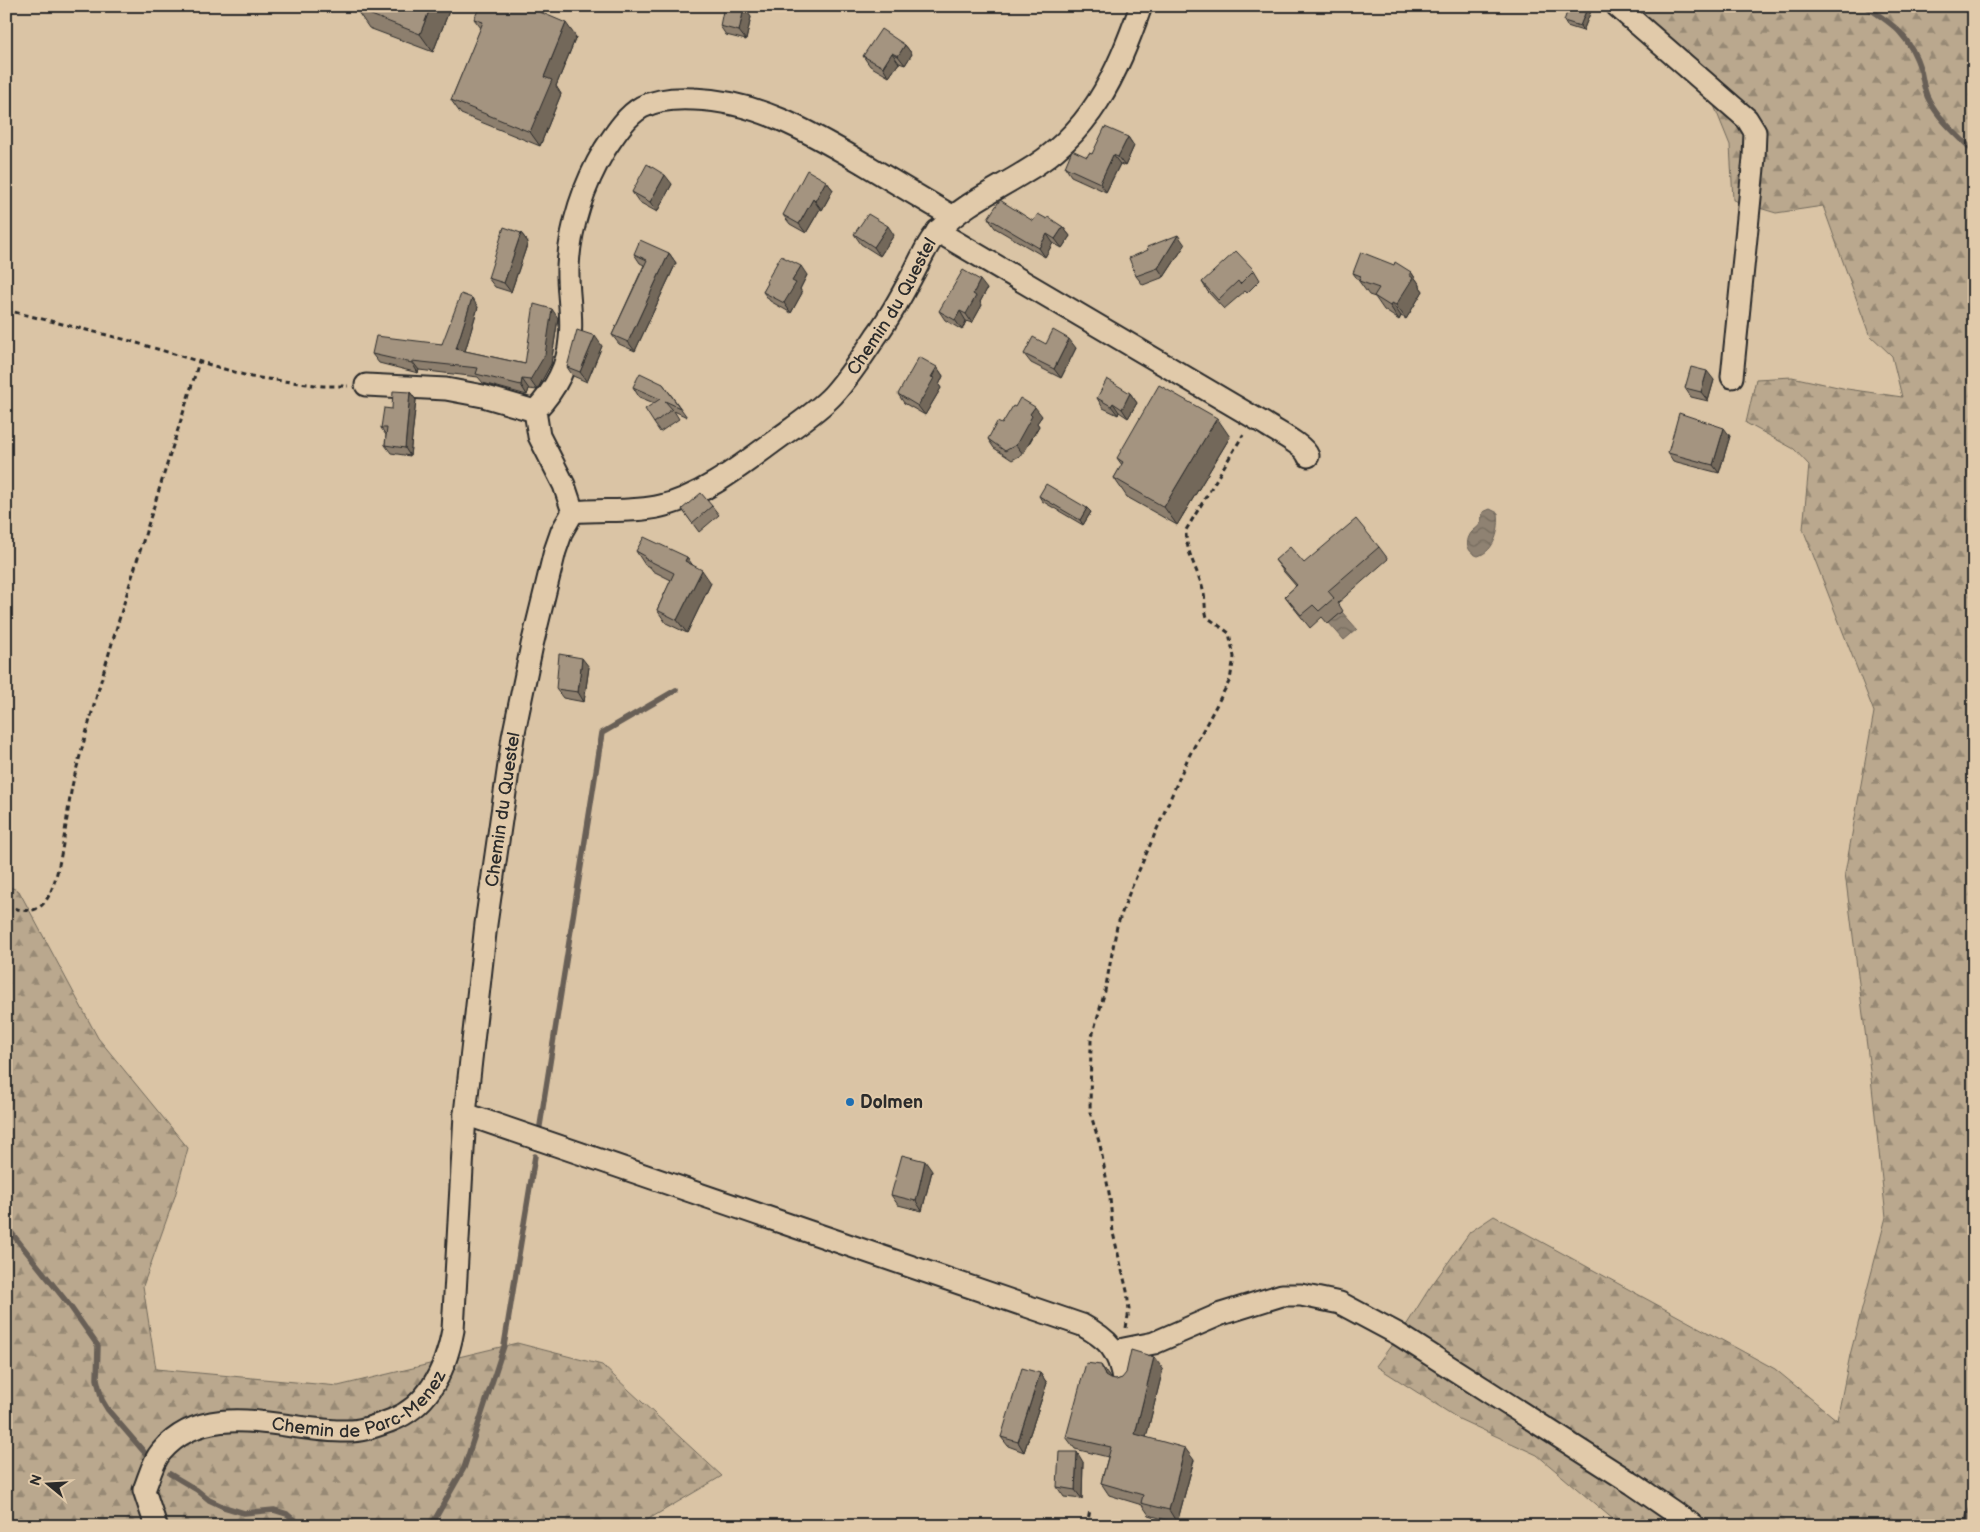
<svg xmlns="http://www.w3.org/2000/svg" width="1980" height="1532" viewBox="0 0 1980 1532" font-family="'Balsamiq Sans',sans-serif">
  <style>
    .forest { fill: url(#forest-firs); stroke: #726a5c }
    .water { fill: url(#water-waves); stroke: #675f56 }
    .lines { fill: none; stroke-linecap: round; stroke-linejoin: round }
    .stream { stroke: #675f56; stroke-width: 5.5 }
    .minor-casing { stroke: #2b2b2b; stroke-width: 25 }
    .path { stroke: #2b2b2b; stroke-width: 3; stroke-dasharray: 5 4; stroke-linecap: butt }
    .minor { stroke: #e1caaa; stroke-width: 21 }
    .wall { fill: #8d7f6e; stroke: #2b2b2b }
    .shaded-wall { fill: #73685a; stroke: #2b2b2b }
    .building { fill: #a49480; stroke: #2b2b2b }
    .poi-dot { fill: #1f6fb2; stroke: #e1caaa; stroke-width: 2 }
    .labels { text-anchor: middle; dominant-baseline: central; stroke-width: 4; stroke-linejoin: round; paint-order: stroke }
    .street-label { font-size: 18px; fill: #2b2b2b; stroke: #e1caaa }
    .poi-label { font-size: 18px; font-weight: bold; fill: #2b2b2b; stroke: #e1caaa; text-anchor: start }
  </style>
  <defs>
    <pattern id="forest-firs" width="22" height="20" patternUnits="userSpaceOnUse" patternTransform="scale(1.25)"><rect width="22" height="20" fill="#baa88e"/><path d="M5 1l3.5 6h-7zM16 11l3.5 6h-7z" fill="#978974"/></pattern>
    <pattern id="water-waves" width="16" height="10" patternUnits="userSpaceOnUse" patternTransform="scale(1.25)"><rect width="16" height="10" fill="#8f8272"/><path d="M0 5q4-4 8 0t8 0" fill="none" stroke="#756b5e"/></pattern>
  </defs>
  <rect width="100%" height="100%" fill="#dac4a5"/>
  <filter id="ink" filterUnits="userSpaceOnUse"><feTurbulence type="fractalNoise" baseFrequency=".02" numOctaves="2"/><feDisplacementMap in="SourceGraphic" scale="10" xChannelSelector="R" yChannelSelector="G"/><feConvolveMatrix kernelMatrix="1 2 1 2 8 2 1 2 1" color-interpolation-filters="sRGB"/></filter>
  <g filter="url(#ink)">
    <g class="forest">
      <polygon points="1625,6 1974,6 1974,1526 1621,1526 1537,1455 1459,1419 1376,1366 1407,1324 1429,1289 1470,1232 1494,1216 1775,1369 1837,1420 1850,1355 1886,1217 1871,1078 1845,873 1874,712 1803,529 1809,465 1794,449 1746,423 1756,379 1792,377 1847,389 1902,397 1892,356 1869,334 1823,206 1776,213 1733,200 1730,145 1696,61"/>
      <polygon points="6,885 19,891 98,1038 188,1148 175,1196 143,1286 156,1369 338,1386 517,1343 602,1365 722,1476 637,1526 6,1526"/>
    </g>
    <g class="water">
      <path d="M1490,509L1498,513C1500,529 1495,551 1478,556C1468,553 1464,543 1471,533C1474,529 1478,528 1480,524C1482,520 1481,517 1483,512Z"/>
      <polygon points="1342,612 1357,629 1344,640 1329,623"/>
    </g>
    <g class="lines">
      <g class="stream">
        <path d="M1865,6C1895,25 1910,36 1921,71C1923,80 1924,92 1929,100C1940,121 1958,135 1974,152"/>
        <polyline points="539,1132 602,733 676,690"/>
        <polyline points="6,1226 70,1306 98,1346 97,1379 102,1400 108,1410 151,1460"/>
        <polyline points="170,1474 197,1490 209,1500 224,1507 244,1513 274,1510 287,1514 301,1526"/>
        <polyline points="431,1526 464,1468 504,1346 535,1156"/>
        <polyline points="1964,1526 1974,1503"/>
      </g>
      <g class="minor-casing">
        <g id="minor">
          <polyline points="1617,6 1747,119 1755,132 1754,158 1732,377"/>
          <path d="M937,231L1265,424C1275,431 1304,445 1308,456"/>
          <polyline points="366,385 446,389 483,396 535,411"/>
          <path d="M535,411C554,391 568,367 570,339C573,315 567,291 568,267C570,226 584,184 605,149C615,134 626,116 642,107C658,99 676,98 694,99C756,101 808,131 861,162C891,180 921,198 952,216"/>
          <path id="s1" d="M573,512C603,509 632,513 661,506C702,497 743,464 776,440C795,426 817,412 833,395C849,377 863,356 876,336C890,317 902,295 913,274C921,259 928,241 940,229C964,204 994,191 1023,173C1091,134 1116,76 1141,6"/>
          <path d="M465,1114L1082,1325C1108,1339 1119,1350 1123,1380"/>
          <polyline points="1115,1352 1124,1349 1154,1343 1221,1314 1282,1295 1301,1295 1340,1303 1398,1334 1633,1484 1694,1526"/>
          <path id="s2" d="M156,1526L144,1490C149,1478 153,1461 161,1452C209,1395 290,1434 352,1431C366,1430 379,1425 392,1420C430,1405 446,1368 453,1330L465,1114L486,924L513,737L532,645L555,551L562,531L573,512L564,485L539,436L535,411"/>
        </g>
      </g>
      <g class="path">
        <polyline points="6,310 127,340 251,377 323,386 348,386"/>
        <path d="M6,906C18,909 32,915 42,905C62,887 66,811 73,782C110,641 156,501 199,362"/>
        <path d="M1126,1328L1129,1310L1127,1291L1113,1233L1110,1198L1100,1145L1090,1112L1091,1040L1105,991L1117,926L1130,891L1188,758L1230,680L1234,657L1229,633L1207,617C1204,608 1206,600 1203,590C1198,570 1185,551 1186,530L1243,435"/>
        <polyline points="1087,1526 1090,1510"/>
      </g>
      <use href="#minor" class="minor"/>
    </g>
    <g class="wall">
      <polygon points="357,6 451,6 433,52 369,28 356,9"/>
      <polygon points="744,8 751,17 746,40 726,35 720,26"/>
      <polygon points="1591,11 1583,31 1567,26 1564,21"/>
      <polygon points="474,19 576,37 556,86 561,94 540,146 461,114 451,100 481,28"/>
      <polygon points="905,45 912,54 905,65 899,63 889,77 870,66 863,56"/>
      <polygon points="1128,137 1134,146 1125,166 1120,164 1106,192 1071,176 1065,167 1087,157 1092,154"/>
      <polygon points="826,181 833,190 822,210 820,209 806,233 790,224 783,215"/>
      <polygon points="672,184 657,212 639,202 632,192"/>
      <polygon points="988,218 1033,221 1047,219 1063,227 1070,236 1062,248 1053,243 1045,257 995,228"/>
      <polygon points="521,233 528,242 511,292 495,287 488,278"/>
      <polygon points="854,234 894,235 880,256 861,244"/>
      <polygon points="1185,245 1164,277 1143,285 1136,276"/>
      <polygon points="669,253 676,263 635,351 619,344 612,335 644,265 640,263 634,254"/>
      <polygon points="1254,270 1260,280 1247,293 1245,291 1224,309 1208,292 1202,282"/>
      <polygon points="1411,272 1420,285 1420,287 1423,291 1406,319 1401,316 1399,320 1384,310 1375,297 1369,295 1353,273"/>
      <polygon points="807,275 800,289 802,293 791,313 770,301 763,292 768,284 766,282"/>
      <polygon points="987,289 980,302 982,305 972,323 966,321 962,330 945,320 939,311"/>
      <polygon points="478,307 465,351 525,364 558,318 551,364 537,390 529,389 527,395 483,383 478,377 419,370 418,373 379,363 372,354 442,344"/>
      <polygon points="1046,344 1076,348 1061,378 1031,363 1024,354"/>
      <polygon points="602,346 587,382 573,376 567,367"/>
      <polygon points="937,367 943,376 939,385 941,388 925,415 904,403 898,394"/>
      <polygon points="1714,380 1708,401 1691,397 1685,388"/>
      <polygon points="663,384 687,417 674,411 679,419 660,432 654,423 654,403 639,397 633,387"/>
      <polygon points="410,392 416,400 410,456 391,453 385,445 386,435 381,428 392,409"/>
      <polygon points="1130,393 1137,403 1128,418 1119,412 1118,415 1103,408 1097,398"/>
      <polygon points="1015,407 1042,416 1037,423 1039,426 1023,454 1012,460 994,448 988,439 1002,424"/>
      <polygon points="1730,436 1719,473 1673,461 1668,453"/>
      <polygon points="1230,437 1177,525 1127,497 1114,478 1122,465 1117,458"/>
      <polygon points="1039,496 1087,508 1091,512 1083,525 1042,501"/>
      <polygon points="712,506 719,515 699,532 682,509"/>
      <polygon points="1379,547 1388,559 1338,603 1343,611 1328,624 1322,617 1310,628 1294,608 1285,596 1296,586 1284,572 1275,560 1304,563"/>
      <polygon points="636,551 693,565 711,583 687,633 666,623 657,610 671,580 653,571 650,567 645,565"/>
      <polygon points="589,667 584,702 563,698 556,689"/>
      <polygon points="932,1171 922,1211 898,1205 891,1195"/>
      <polygon points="1163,1369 1146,1437 1194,1460 1177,1523 1149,1515 1142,1505 1109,1495 1101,1483 1108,1457 1075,1449 1066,1437 1110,1378 1111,1380 1116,1380"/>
      <polygon points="1040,1373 1047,1383 1024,1452 1008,1446 1001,1437"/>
      <polygon points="1083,1462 1082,1499 1064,1497 1057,1487"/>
    </g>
    <g class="shaded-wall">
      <polygon points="431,6 451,6 433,52 420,34"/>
      <polygon points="1588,6 1591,11 1583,31 1580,26"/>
      <polygon points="744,8 751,17 746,40 739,31"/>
      <polygon points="566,23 576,37 556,86 561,94 540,146 530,132 544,77"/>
      <polygon points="905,45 912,54 905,65 898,56"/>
      <polygon points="892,53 899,63 889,77 883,67"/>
      <polygon points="1128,137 1134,146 1125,166 1118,157"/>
      <polygon points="1113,155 1120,164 1106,192 1100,183"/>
      <polygon points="665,175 672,184 657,212 650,202"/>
      <polygon points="826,181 833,190 822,210 815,201"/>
      <polygon points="813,199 820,209 806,233 799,224"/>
      <polygon points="888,226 894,235 880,256 874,247"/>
      <polygon points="1063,227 1070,236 1062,248 1055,239"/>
      <polygon points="521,233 528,242 511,292 504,283"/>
      <polygon points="1047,234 1053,243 1045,257 1039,248"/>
      <polygon points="1178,235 1185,245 1164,277 1158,268"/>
      <polygon points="669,253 676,263 635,351 628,342"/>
      <polygon points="801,266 807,275 800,289 802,293 791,313 784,303 792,281"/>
      <polygon points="1411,272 1420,285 1420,287 1423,291 1406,319 1396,305"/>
      <polygon points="980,280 987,289 980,302 982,305 972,323 966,314 973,294"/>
      <polygon points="472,298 478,307 463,358 456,349"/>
      <polygon points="1392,303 1401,316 1399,320 1390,306"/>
      <polygon points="552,309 558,318 551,364 537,390 530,380"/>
      <polygon points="960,311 966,321 962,330 955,320"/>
      <polygon points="595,336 602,346 587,382 580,372"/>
      <polygon points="1069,339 1076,348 1061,378 1054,369"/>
      <polygon points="412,361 419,370 418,373 412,363"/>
      <polygon points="937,367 943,376 939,385 941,388 925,415 918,406"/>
      <polygon points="1707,371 1714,380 1708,401 1701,392"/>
      <polygon points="522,379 529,389 527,395 521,385"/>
      <polygon points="410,392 416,400 410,456 405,448"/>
      <polygon points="1130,393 1137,403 1128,418 1122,409"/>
      <polygon points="1113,403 1119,412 1118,415 1111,406"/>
      <polygon points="1035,407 1042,416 1037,423 1039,426 1023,454 1016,445 1030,414"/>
      <polygon points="1217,418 1230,437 1177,525 1164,507"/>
      <polygon points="1724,428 1730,436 1719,473 1713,465"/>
      <polygon points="1087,508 1091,512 1083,525 1080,520"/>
      <polygon points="687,557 696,570 685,561"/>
      <polygon points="702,570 711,583 687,633 677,620"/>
      <polygon points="582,658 589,667 584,702 578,692"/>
      <polygon points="925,1161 932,1171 922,1211 916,1201"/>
      <polygon points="1154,1357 1163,1369 1144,1446 1135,1434"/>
      <polygon points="1101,1365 1110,1378 1114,1388 1105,1376"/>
      <polygon points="1040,1373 1047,1383 1024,1452 1018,1442"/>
      <polygon points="1185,1448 1194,1460 1177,1523 1169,1510"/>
      <polygon points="1077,1452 1083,1462 1082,1499 1075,1490"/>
    </g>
    <g class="building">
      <polygon points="357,6 431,6 420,34 356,9"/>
      <polygon points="480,6 526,6 566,23 544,77 552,80 530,132 451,100 483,22 474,19"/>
      <polygon points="724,6 737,6 744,8 739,31 720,26"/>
      <polygon points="1569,6 1588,6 1580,26 1564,21"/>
      <polygon points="881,29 905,45 898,56 892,53 883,67 863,56"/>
      <polygon points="1105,127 1128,137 1118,157 1113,155 1100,183 1065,167 1072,150 1087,157 1089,153 1092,154"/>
      <polygon points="647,164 665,175 650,202 632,192"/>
      <polygon points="807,170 826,181 815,201 813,199 799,224 783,215"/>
      <polygon points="1000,200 1033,221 1038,214 1047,219 1048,217 1063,227 1055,239 1047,234 1039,248 988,218"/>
      <polygon points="868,214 888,226 874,247 854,234"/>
      <polygon points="504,227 521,233 504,283 488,278"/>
      <polygon points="1178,235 1158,268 1136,276 1129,258 1148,250 1147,247"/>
      <polygon points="640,240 669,253 628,342 612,335 647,260 634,254"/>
      <polygon points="1236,251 1254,270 1240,284 1238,281 1218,300 1202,282"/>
      <polygon points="1361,252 1394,265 1395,262 1411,272 1409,275 1413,278 1396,305 1392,303 1390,306 1374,296 1379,288 1359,281 1361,276 1353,273"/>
      <polygon points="781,256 801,266 792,281 796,283 784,303 763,292 768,283 766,282"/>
      <polygon points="963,270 980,280 973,294 976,296 966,314 960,311 955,320 939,311"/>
      <polygon points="461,294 472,298 456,349 525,364 534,304 552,309 545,355 530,380 522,379 521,385 476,374 478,368 412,361 412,363 372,354 376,336 442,344"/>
      <polygon points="577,330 595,336 580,372 567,367"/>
      <polygon points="1053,330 1069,339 1054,369 1024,354 1033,337 1046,344"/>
      <polygon points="919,357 937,367 931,377 934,378 918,406 898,394"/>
      <polygon points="1691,367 1707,371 1701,392 1685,388"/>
      <polygon points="640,373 663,384 680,408 665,401 672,409 654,423 645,409 660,399 633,387"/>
      <polygon points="1107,379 1130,393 1122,409 1113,403 1111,406 1097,398"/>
      <polygon points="1159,385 1217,418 1164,507 1114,478 1123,462 1117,458"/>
      <polygon points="393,391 410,392 405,448 385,445 387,428 381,428 384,408 392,409"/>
      <polygon points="1020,398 1035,407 1030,414 1032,416 1016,445 1005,451 988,439 997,422 1002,424 1013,406 1015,407"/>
      <polygon points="1679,413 1724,428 1713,465 1668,453"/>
      <polygon points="1046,484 1087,508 1080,520 1039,496"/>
      <polygon points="701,493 712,506 692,523 682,509"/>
      <polygon points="1356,519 1379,547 1328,591 1334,598 1319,611 1313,605 1301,615 1285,596 1297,585 1275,560 1290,547 1304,563"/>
      <polygon points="644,537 687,557 685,561 702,570 677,620 657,610 674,573 644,558 645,556 636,551"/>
      <polygon points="559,654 582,658 578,692 556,689"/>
      <polygon points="902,1155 925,1161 916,1201 891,1195"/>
      <polygon points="1131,1350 1154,1357 1135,1434 1185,1448 1169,1510 1141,1503 1143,1495 1101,1483 1111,1447 1066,1437 1086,1363 1101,1365 1105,1376 1110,1379 1116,1380 1122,1378 1126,1373"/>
      <polygon points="1022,1368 1040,1373 1018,1442 1001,1437"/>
      <polygon points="1059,1452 1077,1452 1075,1490 1057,1487"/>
    </g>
  </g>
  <circle class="poi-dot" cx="850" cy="1102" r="5"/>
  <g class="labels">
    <g class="street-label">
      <text stroke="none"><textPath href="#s1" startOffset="401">Chemin du Questel</textPath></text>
      <text stroke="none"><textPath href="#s2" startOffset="959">Chemin du Questel</textPath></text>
      <text stroke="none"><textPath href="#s2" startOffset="296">Chemin de Parc-Menez</textPath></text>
    </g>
    <g class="poi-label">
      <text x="860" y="1102">Dolmen</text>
    </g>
  </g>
  <rect width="1980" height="1532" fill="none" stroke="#e1caaa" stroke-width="25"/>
  <rect x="12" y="12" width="1955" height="1507" fill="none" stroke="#2b2b2b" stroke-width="2" filter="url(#ink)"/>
  <g transform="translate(48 1484) rotate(288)" stroke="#e1caaa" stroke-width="4" paint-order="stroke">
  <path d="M0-4L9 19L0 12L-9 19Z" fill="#2b2b2b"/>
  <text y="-8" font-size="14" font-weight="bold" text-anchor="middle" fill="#2b2b2b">N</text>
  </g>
</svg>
